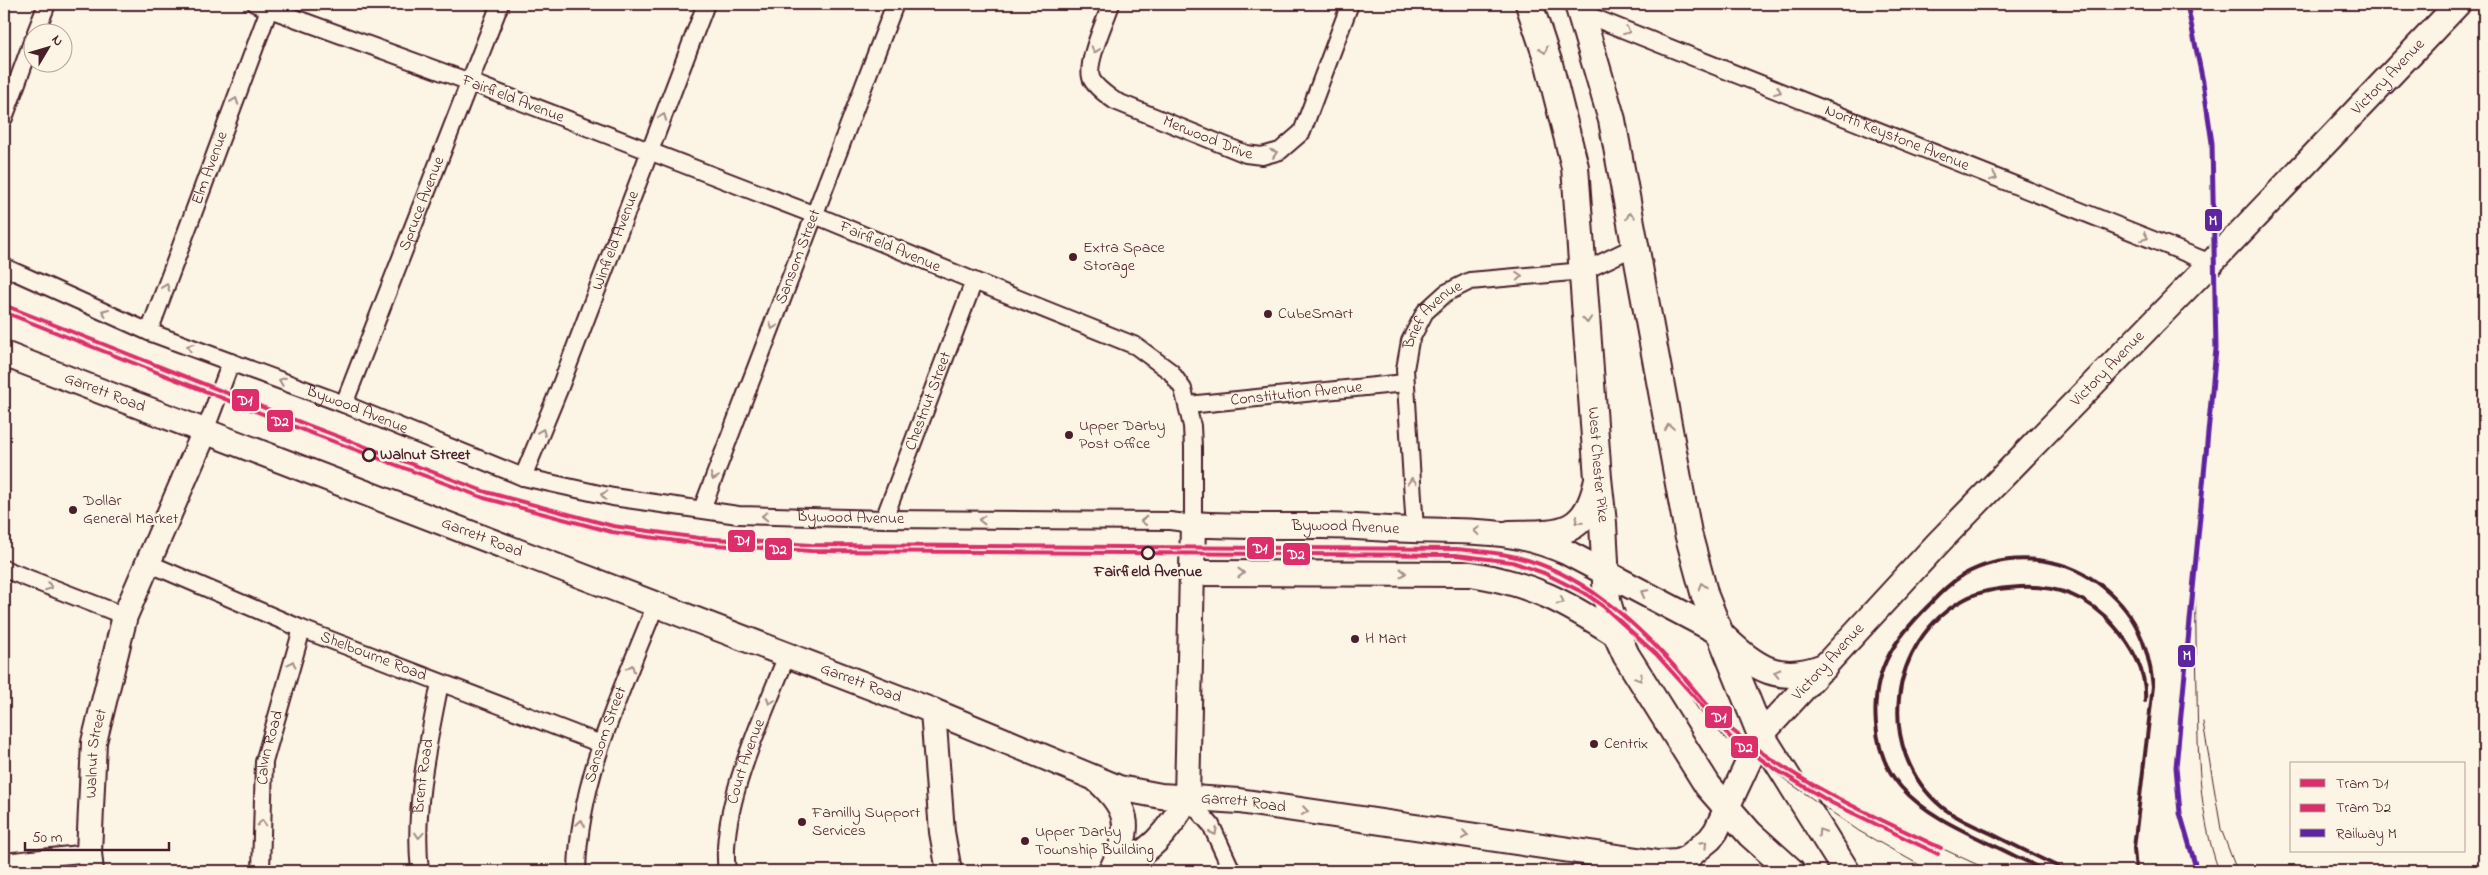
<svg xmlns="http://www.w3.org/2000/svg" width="2488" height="875" viewBox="0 0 2488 875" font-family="'Indie Flower',sans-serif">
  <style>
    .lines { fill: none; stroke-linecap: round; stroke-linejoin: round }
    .street-casing { stroke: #4a1f2b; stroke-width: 20 }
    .secondary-casing { stroke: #4a1f2b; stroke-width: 28 }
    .primary-casing { stroke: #4a1f2b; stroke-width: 30 }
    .street { stroke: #fcf5e5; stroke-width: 16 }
    .secondary { stroke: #fcf5e5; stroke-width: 24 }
    .primary { stroke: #fcf5e5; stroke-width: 26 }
    .tram { stroke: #4a1f2b; stroke-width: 1 }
    .rail { stroke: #4a1f2b; stroke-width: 4 }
    .rail-1-casing { stroke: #fcf5e5; stroke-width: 9 }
    .rail-1 { stroke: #5f249f; stroke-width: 5 }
    .tram-1-casing { stroke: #fcf5e5; stroke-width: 8 }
    .tram-2-casing { stroke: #fcf5e5; stroke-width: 8 }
    .tram-1 { stroke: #dc2e6b; stroke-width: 4 }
    .tram-2 { stroke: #dc2e6b; stroke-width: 4 }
    .oneway { stroke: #a38a88 }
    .poi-dot { fill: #4a1f2b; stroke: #fcf5e5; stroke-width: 2 }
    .stop-dot { fill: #fcf5e5; stroke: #4a1f2b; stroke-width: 2.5 }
    .labels { text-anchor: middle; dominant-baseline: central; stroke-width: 5; stroke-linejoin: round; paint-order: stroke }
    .street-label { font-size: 16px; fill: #4a1f2b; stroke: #fcf5e5 }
    .poi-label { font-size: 16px; fill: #4a1f2b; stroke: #fcf5e5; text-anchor: start }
    .stop-label { font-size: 16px; font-weight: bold; fill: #4a1f2b; stroke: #fcf5e5; text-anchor: start }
    .line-badge { stroke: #fcf5e5; stroke-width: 2 }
    .badge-label { font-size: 14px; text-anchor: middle; font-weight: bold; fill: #fff }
  </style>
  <rect width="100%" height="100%" fill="#fcf5e5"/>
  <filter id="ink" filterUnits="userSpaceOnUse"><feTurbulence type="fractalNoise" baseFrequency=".02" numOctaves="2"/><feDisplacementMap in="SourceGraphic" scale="10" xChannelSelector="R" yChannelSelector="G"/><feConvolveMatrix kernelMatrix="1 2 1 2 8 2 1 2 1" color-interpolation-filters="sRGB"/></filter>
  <g filter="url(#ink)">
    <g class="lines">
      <g class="street-casing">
        <g id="street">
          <path id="s1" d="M1111,4C1106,20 1084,65 1092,80C1097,89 1107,95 1115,101L1246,154L1262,156L1280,151L1302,132L1350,4"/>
          <path id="s2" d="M1582,13L2211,263"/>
          <polyline points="36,32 47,4"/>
          <polyline points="4,118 32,42"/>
          <path id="s3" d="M4,267L149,332L344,404L523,477L613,497L738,515L884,519L1170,521L1193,524V447L1192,426L1183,389L1171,372L1136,346L974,281L815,215L470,82L256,4"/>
          <path id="s4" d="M149,332L271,4"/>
          <path id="s5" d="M344,404L500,4"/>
          <path id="s6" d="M1188,405L1405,383"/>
          <polyline points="205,431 231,362"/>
          <path id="s7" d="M523,477L560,387L706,4"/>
          <path id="s8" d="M702,509L895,4"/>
          <path id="s9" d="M884,519L974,281"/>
          <path id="s10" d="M1415,530L1405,369L1410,341L1425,312L1446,293L1470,281L1584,271L1636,246"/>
          <path id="s11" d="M148,563L302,629L601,744"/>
          <polyline points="4,569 125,616"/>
          <polyline points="1187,798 1211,825 1232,871"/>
          <polyline points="4,862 89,853"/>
          <path id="s12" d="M261,871L264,762L302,629"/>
          <path id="s13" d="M420,871C413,809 428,744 440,683"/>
          <path id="s14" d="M577,871C579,778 622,690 656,604"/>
          <path id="s15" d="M727,871C718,809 764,715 787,655"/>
        </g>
      </g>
      <g class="secondary-casing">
        <g id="secondary">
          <path id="s16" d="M4,354L933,711L1119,788L1161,796L1239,801L1658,863L1678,862L1687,858L1710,839L1716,831L1761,735L1938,543L2211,263L2458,4"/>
          <path d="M1192,573L1471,574C1533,584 1565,602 1617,635"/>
          <polyline points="933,711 942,832 949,871"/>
          <path d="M1098,781C1133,812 1130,831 1111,871"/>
          <path id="s17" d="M91,871L89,853L94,742L125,616L205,431"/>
          <path id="s18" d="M1116,871C1153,847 1165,837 1187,798L1193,524C1236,527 1279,526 1322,526C1353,526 1383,529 1413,530C1471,532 1511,528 1566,552L1718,632"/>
        </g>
      </g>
      <g class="primary-casing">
        <g id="primary">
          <path id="s19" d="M1529,4L1549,64L1575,167L1598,478L1603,523L1607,601L1617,635L1626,655L1708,786L1750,834L1791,871"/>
          <polyline points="1578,4 1612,120 1688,533 1705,596 1761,735 1846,871"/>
          <path d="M1510,534C1556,533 1585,538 1597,484"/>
          <path d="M1723,637C1756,669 1779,684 1824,667"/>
        </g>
      </g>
      <use href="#street" class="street"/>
      <use href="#secondary" class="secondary"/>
      <use href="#primary" class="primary"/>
      <g class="tram">
        <path d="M2196,550C2195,598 2196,644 2197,691C2198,752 2198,813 2219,871"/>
        <polyline points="1660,650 1698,709 1725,738 1859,831 1930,871"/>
        <polyline points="2203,722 2221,829 2237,871"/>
        <polyline points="1941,848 1991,871"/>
      </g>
      <g class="rail">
        <path d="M2043,871C2034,864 2023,860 2013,855C1976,836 1929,819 1901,787C1871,753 1868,694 1889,655C1899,636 1914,620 1929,605C1939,594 1950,583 1963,575C2005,551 2060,555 2098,583C2134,610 2148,642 2153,686L2134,848L2136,871"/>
        <path d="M2067,871C2042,859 2017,847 1992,834C1975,826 1957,819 1942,807C1874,750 1888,640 1965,599C1981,590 2002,588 2020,587C2057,585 2091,598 2114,626C2133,647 2147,672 2145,701"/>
      </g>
      <g class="rail-1-casing">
        <polyline id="rail-1" points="2187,4 2203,82 2212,143 2216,349 2176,767 2180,813 2197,871"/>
      </g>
      <use href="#rail-1" class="rail-1"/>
      <g class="tram-1-casing">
        <path id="tram-1" d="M4,305L313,427L486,492L613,526L699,538L811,545L1456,549C1475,551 1494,552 1512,556C1578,570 1632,619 1675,667C1694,688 1715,717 1737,734C1798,783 1870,815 1941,848"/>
      </g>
      <g class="tram-2-casing">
        <polyline id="tram-2" points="4,312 311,433 484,498 612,532 699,544 811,551 1456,555 1512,562 1544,573 1586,594 1603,606 1656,654 1731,738 1775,769 1832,803 1938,854"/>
      </g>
      <use href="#tram-1" class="tram-1"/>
      <use href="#tram-2" class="tram-2"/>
    </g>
    <defs><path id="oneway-chevron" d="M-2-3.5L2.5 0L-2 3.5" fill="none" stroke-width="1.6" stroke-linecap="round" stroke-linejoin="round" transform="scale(1.25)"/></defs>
    <g class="oneway">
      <use href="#oneway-chevron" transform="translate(1627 31) rotate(22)"/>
      <use href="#oneway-chevron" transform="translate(1095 50) rotate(109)"/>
      <use href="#oneway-chevron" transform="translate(1544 50) rotate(72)"/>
      <use href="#oneway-chevron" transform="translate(1778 91) rotate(22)"/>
      <use href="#oneway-chevron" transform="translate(235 101) rotate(-70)"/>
      <use href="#oneway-chevron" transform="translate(663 117) rotate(-69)"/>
      <use href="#oneway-chevron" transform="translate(1274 153) rotate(-18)"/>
      <use href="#oneway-chevron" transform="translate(1994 177) rotate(22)"/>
      <use href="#oneway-chevron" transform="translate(1630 216) rotate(-101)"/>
      <use href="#oneway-chevron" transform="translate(2145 237) rotate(22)"/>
      <use href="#oneway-chevron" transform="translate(1519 276) rotate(-4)"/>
      <use href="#oneway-chevron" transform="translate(166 287) rotate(-70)"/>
      <use href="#oneway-chevron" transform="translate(105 312) rotate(-156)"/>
      <use href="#oneway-chevron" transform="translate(1587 320) rotate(86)"/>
      <use href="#oneway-chevron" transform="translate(773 326) rotate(111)"/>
      <use href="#oneway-chevron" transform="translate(190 347) rotate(-160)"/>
      <use href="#oneway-chevron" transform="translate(282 381) rotate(-159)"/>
      <use href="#oneway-chevron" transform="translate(1669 427) rotate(-100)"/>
      <use href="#oneway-chevron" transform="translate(542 432) rotate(-68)"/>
      <use href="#oneway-chevron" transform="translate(714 477) rotate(111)"/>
      <use href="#oneway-chevron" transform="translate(1412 481) rotate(-94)"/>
      <use href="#oneway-chevron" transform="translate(604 495) rotate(-168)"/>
      <use href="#oneway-chevron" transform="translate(765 516) rotate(-178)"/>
      <use href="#oneway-chevron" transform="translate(982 520) rotate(-180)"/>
      <use href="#oneway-chevron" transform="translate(1144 521) rotate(-180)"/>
      <use href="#oneway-chevron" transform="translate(1578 521) rotate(140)"/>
      <use href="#oneway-chevron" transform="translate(1477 531) rotate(-177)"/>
      <use href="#oneway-chevron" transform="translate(1241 573)"/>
      <use href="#oneway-chevron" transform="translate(1403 573)"/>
      <use href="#oneway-chevron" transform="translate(1702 586) rotate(-106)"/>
      <use href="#oneway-chevron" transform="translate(49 587) rotate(21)"/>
      <use href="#oneway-chevron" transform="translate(1644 593) rotate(-152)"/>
      <use href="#oneway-chevron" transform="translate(1561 601) rotate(27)"/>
      <use href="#oneway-chevron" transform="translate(292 664) rotate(-74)"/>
      <use href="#oneway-chevron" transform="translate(631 668) rotate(-69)"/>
      <use href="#oneway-chevron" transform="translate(1777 673) rotate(-167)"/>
      <use href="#oneway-chevron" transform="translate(1639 678) rotate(59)"/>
      <use href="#oneway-chevron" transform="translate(770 701) rotate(111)"/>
      <use href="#oneway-chevron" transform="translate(1305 811) rotate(8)"/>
      <use href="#oneway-chevron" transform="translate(262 823) rotate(-88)"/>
      <use href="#oneway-chevron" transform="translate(581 823) rotate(-81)"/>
      <use href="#oneway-chevron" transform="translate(1214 832) rotate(62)"/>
      <use href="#oneway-chevron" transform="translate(1821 832) rotate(-122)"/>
      <use href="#oneway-chevron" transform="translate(419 835) rotate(94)"/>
      <use href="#oneway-chevron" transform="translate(1465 835) rotate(8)"/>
      <use href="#oneway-chevron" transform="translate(1704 844) rotate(-46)"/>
    </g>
  </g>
  <g class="poi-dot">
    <circle cx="1073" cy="257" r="5"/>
    <circle cx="1268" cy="314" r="5"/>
    <circle cx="1069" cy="435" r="5"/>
    <circle cx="73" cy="510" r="5"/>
    <circle cx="1355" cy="639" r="5"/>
    <circle cx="1594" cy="744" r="5"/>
    <circle cx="802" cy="822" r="5"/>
    <circle cx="1025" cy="841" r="5"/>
  </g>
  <g class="stop-dot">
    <circle cx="369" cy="455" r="6"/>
    <circle cx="1148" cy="553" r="6"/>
  </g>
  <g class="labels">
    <g class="street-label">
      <text stroke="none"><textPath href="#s16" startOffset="2826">Victory Avenue</textPath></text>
      <text transform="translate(513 99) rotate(21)">Fairfield Avenue</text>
      <text stroke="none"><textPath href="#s1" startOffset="211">Merwood Drive</textPath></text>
      <text stroke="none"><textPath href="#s2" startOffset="339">North Keystone Avenue</textPath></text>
      <text stroke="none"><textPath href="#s4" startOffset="175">Elm Avenue</textPath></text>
      <text stroke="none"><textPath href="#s5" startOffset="215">Spruce Avenue</textPath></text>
      <text stroke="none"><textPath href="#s7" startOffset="254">Winfield Avenue</textPath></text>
      <text transform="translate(890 247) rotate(23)">Fairfield Avenue</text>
      <text stroke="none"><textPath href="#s8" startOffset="270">Sansom Street</textPath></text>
      <text stroke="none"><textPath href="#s10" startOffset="225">Brief Avenue</textPath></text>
      <text stroke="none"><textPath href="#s16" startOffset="2421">Victory Avenue</textPath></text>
      <text stroke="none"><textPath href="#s16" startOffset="108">Garrett Road</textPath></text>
      <text stroke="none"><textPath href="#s6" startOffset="109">Constitution Avenue</textPath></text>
      <text stroke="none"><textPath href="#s9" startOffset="126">Chestnut Street</textPath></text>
      <text stroke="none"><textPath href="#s3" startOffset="381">Bywood Avenue</textPath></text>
      <text stroke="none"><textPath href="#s19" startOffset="468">West Chester Pike</textPath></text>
      <text stroke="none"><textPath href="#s3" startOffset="891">Bywood Avenue</textPath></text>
      <text stroke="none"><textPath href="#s18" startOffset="530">Bywood Avenue</textPath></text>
      <text stroke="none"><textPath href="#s16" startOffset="512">Garrett Road</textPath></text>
      <text stroke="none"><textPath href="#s11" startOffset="244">Shelbourne Road</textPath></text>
      <text stroke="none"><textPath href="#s16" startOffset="2016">Victory Avenue</textPath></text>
      <text stroke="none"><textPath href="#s16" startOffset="918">Garrett Road</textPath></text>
      <text stroke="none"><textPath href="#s14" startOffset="140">Sansom Street</textPath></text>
      <text stroke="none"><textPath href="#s12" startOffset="124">Calvin Road</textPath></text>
      <text stroke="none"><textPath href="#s17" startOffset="118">Walnut Street</textPath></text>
      <text stroke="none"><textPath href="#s15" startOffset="112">Court Avenue</textPath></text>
      <text stroke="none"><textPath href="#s13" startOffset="95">Brent Road</textPath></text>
      <text stroke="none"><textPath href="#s16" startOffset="1322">Garrett Road</textPath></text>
    </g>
    <g class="poi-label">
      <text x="1083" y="248">Extra Space<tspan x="1083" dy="18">Storage</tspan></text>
      <text x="1278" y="314">CubeSmart</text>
      <text x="1079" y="426">Upper Darby<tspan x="1079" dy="18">Post Office</tspan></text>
      <text x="83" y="501">Dollar<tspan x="83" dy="18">General Market</tspan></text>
      <text x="1365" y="639">H Mart</text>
      <text x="1604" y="744">Centrix</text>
      <text x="812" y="813">Familly Support<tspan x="812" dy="18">Services</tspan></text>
      <text x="1035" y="832">Upper Darby<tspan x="1035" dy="18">Township Building</tspan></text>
    </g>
    <g class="stop-label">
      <text x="380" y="455">Walnut Street</text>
      <text x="1148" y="572" text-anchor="middle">Fairfield Avenue</text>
    </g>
  </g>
  <g class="line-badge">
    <rect x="2204" y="208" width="19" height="24" rx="5" fill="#5f249f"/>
    <rect x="231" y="388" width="29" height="24" rx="5" fill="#dc2e6b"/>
    <rect x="266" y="409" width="28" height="24" rx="5" fill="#dc2e6b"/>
    <rect x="727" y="529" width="29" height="24" rx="5" fill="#dc2e6b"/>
    <rect x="1246" y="536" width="29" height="24" rx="5" fill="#dc2e6b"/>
    <rect x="764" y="537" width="29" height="24" rx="5" fill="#dc2e6b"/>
    <rect x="1282" y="542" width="29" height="24" rx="5" fill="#dc2e6b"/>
    <rect x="2177" y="644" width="19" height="24" rx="5" fill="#5f249f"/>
    <rect x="1704" y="705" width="29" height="24" rx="5" fill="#dc2e6b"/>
    <rect x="1730" y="735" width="29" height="24" rx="5" fill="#dc2e6b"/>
  </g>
  <g class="badge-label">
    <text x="2213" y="225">M</text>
    <text x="245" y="405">D1</text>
    <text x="280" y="426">D2</text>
    <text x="742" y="545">D1</text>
    <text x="1260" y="553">D1</text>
    <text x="778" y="554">D2</text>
    <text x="1296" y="559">D2</text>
    <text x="2187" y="660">M</text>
    <text x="1719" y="722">D1</text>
    <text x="1744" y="752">D2</text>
  </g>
  <rect width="2488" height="875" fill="none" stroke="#fcf5e5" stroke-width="20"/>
  <rect x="10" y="10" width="2468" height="855" fill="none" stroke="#4a1f2b" stroke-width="2" filter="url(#ink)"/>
  <rect x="2290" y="762" width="175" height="90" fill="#fcf5e5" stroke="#b59f9b"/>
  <rect x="2300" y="779" width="25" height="8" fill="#dc2e6b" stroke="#b59f9b"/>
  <text x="2336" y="788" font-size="15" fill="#4a1f2b">Tram D1</text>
  <rect x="2300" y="804" width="25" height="8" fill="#dc2e6b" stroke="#b59f9b"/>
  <text x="2336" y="812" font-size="15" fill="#4a1f2b">Tram D2</text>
  <rect x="2300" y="829" width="25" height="8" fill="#5f249f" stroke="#b59f9b"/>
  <text x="2336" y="838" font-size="15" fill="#4a1f2b">Railway M</text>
  <g transform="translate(48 48) rotate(52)"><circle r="24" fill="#fcf5e5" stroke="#b59f9b"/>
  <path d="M0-4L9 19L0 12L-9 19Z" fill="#4a1f2b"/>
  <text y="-8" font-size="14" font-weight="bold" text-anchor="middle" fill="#4a1f2b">N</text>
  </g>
  <path d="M25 842v8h144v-8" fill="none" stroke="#4a1f2b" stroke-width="2.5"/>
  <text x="32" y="842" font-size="15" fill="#4a1f2b" stroke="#fcf5e5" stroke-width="4" paint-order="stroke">50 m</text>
</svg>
